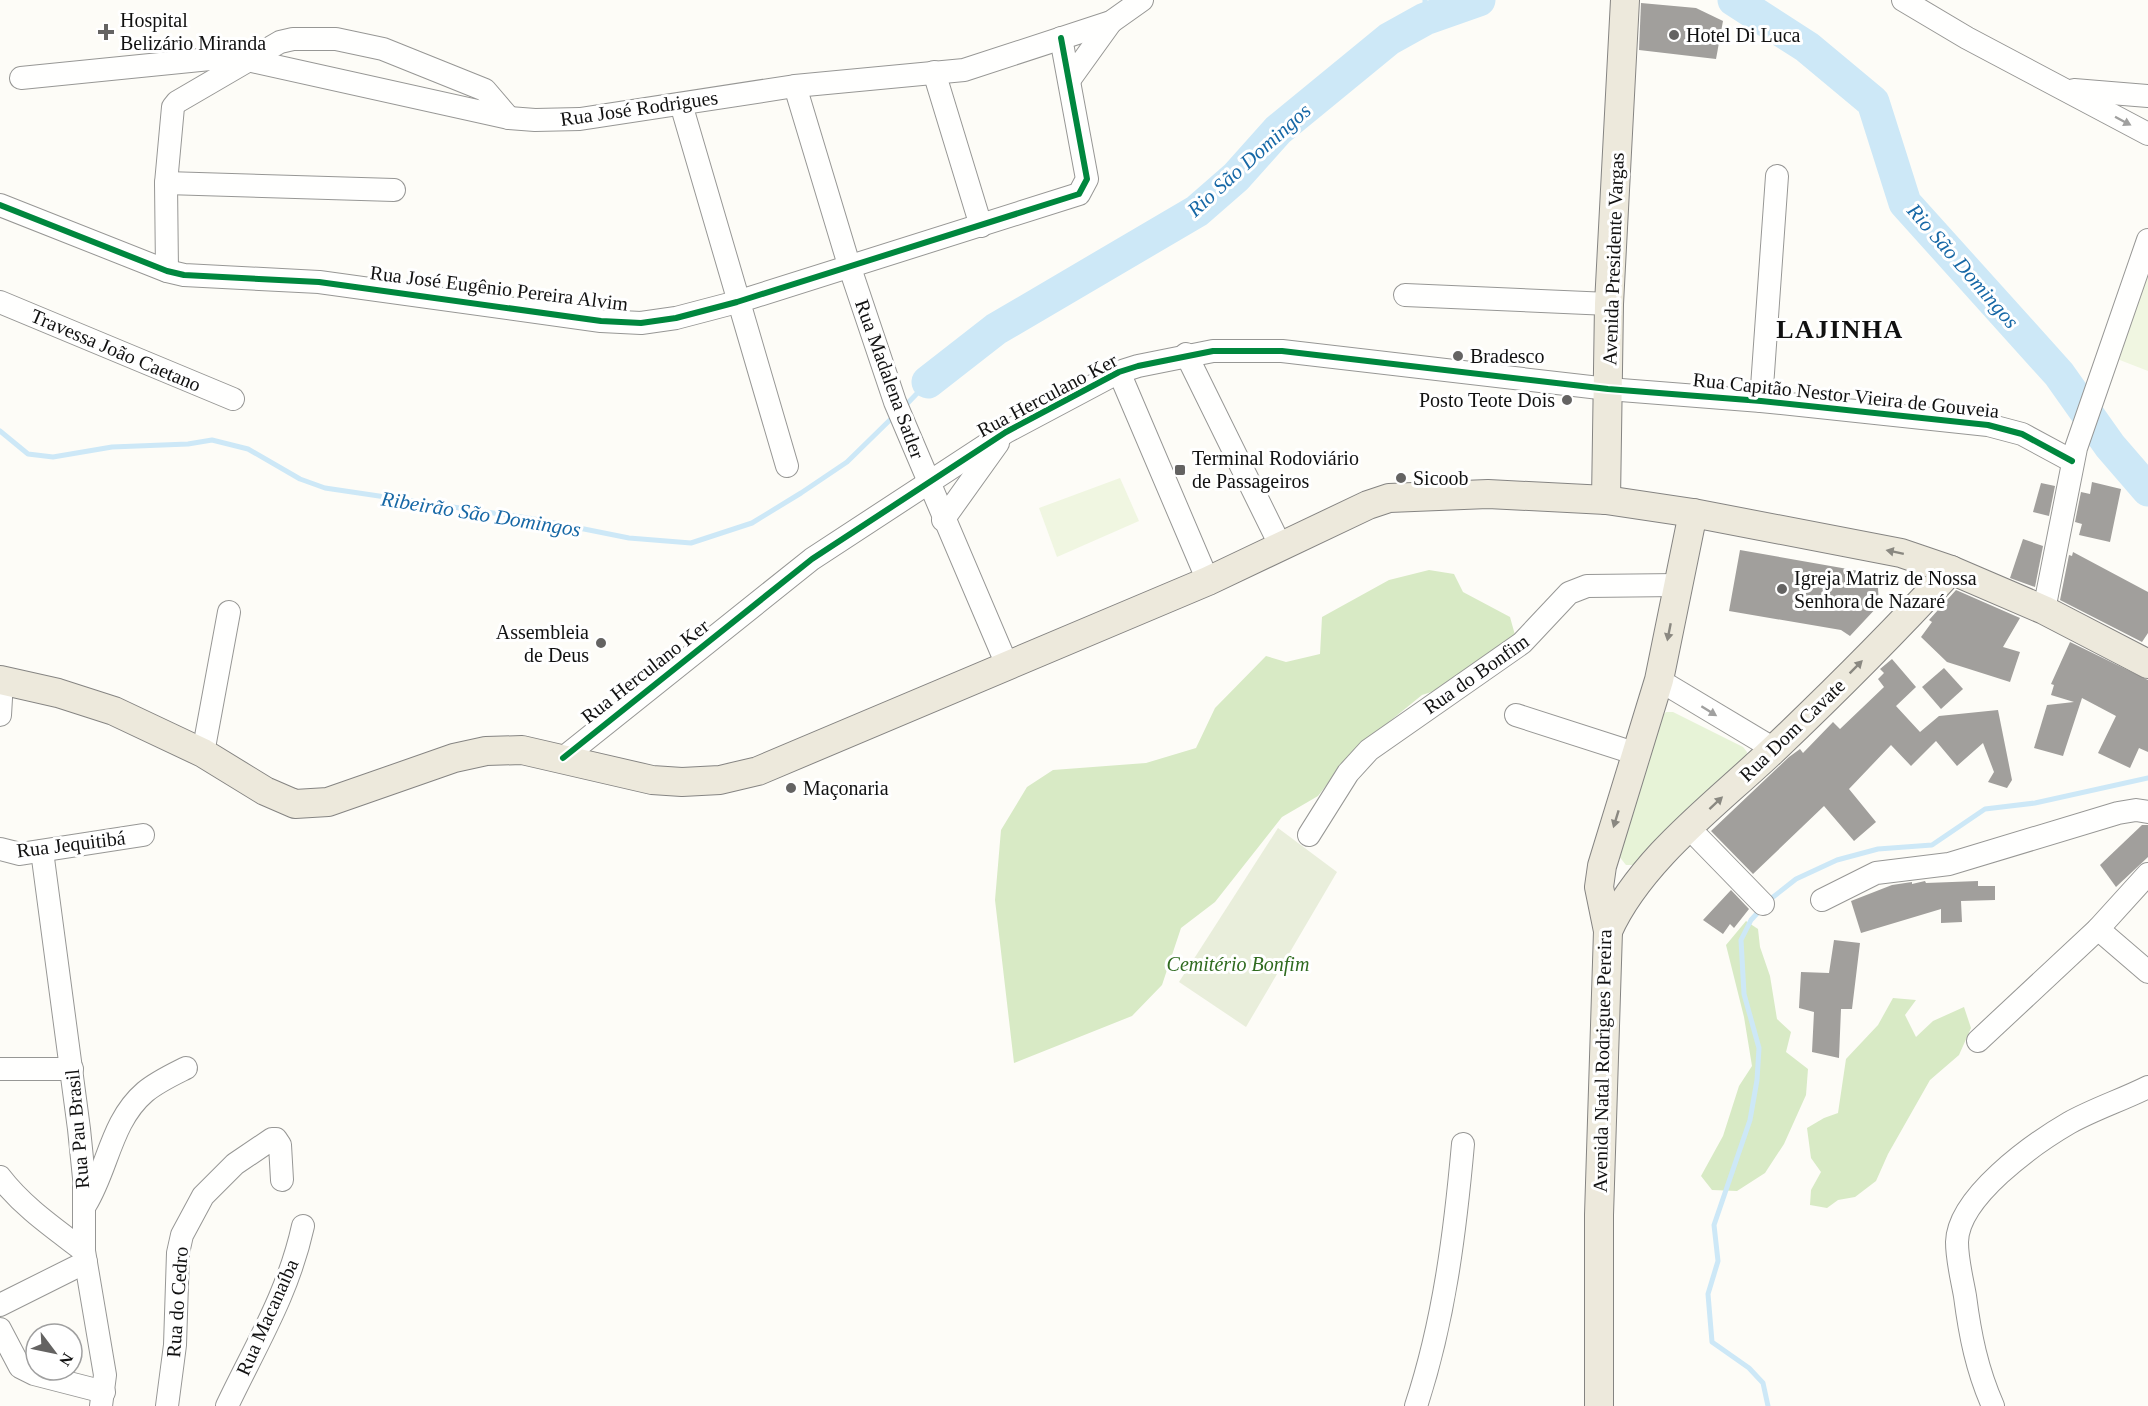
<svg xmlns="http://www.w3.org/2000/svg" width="2148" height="1406" viewBox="0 0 2148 1406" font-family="Georgia,serif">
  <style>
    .green { fill: #e7f3d7 }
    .forest { fill: #d8eac5 }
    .cemetery { fill: #e9eedb }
    .pitch { fill: #f0f6e1 }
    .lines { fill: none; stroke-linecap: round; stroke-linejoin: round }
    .stream { stroke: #cde8f7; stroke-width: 5 }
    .river { stroke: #cde8f7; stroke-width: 33 }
    .building { fill: #a19f9c }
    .minor-casing { stroke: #979795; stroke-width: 24 }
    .major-casing { stroke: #858482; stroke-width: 30 }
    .minor { stroke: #fffffe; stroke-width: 22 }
    .major { stroke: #ede9dc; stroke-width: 28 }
    .cycleway-casing { stroke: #fff; stroke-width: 10 }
    .cycleway { stroke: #00873e; stroke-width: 6 }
    .oneway { fill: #a0a09f }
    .oneway2 { fill: #8a8881 }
    .poi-dot { fill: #646362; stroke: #fff; stroke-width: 2 }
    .labels { text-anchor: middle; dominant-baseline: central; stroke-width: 6; stroke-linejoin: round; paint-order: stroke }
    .poi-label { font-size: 20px; fill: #111; stroke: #fff; text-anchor: start }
    .street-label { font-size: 20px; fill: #111; stroke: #fff }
    .park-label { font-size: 20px; font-style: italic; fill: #2f6b1f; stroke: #fff }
    .water-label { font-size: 21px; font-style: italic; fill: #1768a6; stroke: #fff }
    .district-label { font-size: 26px; font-weight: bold; letter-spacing: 1.5px; fill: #111; stroke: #fff }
  </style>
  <rect width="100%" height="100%" fill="#fdfcf7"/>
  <polygon class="green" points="1666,712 1673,712 1743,747 1747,752 1746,759 1634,865 1626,865 1618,855 1661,717"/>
  <g class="forest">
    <polygon points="1429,570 1454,574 1463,592 1510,617 1515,635 1447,687 1422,695 1352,752 1318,796 1282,817 1215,902 1181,928 1162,985 1132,1016 1014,1063 995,900 1001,830 1027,787 1053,770 1146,763 1196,748 1215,708 1266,656 1286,662 1320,654 1322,617 1389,580"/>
    <polygon points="1746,921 1758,929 1760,947 1770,976 1777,1019 1791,1032 1786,1052 1808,1069 1806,1095 1784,1144 1765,1173 1737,1191 1712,1190 1701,1176 1723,1136 1739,1086 1752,1066 1744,1017 1726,945"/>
    <polygon points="1893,998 1916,1000 1905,1015 1916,1037 1933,1021 1964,1007 1971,1028 1959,1055 1930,1080 1888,1154 1876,1181 1855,1197 1838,1200 1827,1208 1810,1205 1811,1190 1821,1172 1811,1158 1807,1128 1824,1118 1838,1113 1846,1059 1878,1025"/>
  </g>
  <polygon class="cemetery" points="1278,828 1337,872 1246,1027 1179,982"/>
  <g class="pitch">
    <polygon points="2148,250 2148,371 2112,357"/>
    <polygon points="1120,478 1139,521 1057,557 1039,508"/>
  </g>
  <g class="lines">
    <g class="stream">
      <polyline points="1425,19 1425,0"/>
      <polyline points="903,408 928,382"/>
      <polyline points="0,431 28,454 53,457 112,447 188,444 212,440 248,449 300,479 325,488 534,519 629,538 691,543 752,523 801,493 847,462 894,416"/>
      <polyline points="1768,901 1796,879 1837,860 1878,849 1932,845 1985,809 2035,803 2148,778"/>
      <polyline points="1762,908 1751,920 1741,940 1744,994 1759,1048 1757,1080 1750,1120 1714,1225 1718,1261 1708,1294 1712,1342 1749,1368 1763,1383 1768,1406"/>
    </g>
    <g class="river">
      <polyline points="1734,0 1807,47 1873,102 1905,203 2059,374 2110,446 2148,490"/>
      <polyline points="928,382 996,329 1197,211 1236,177 1278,130 1389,39 1425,19 1479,0"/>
    </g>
  </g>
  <g class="building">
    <polygon points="1641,3 1696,8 1723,21 1716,59 1639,50"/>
    <polygon points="2092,482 2121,489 2110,542 2079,535 2082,524 2075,522 2081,492 2090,494"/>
    <polygon points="2041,483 2055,486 2049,516 2033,512"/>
    <polygon points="2023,539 2043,546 2035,587 2010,578"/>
    <polygon points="1740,550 1859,571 1878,588 1879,605 1850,636 1841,630 1729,611"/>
    <polygon points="2073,552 2148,592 2148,633 2142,642 2060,600 2069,555 2072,556"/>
    <polygon points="1956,590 2020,618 2003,647 2020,652 2010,682 1947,662 1921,637 1932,622 1929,620"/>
    <polygon points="2070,642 2148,680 2148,752 2139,748 2130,768 2098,753 2116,716 2082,698 2063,756 2034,748 2047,705 2074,702 2051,695 2054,685 2051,684"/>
    <polygon points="1892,659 1916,687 1896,706 1920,732 1939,716 1998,710 2012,780 2007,788 1988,782 1994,772 1983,743 1957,766 1936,741 1911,766 1891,745 1849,789 1876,822 1854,841 1824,806 1753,874 1711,831 1789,757 1800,749 1803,753 1833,722 1840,729 1884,687 1878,679 1884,673 1880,669"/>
    <polygon points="1944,668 1963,689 1941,709 1922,687"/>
    <polygon points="2142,825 2148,825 2148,857 2116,887 2100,865"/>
    <polygon points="1925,881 1926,883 1978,881 1978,886 1995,886 1995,900 1961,901 1962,922 1941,923 1941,909 1861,933 1851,901 1892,885 1912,882 1912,884"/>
    <polygon points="1731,890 1749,909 1734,928 1730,924 1723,934 1703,920"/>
    <polygon points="1834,940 1860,943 1852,1009 1841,1009 1839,1058 1812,1052 1814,1012 1799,1008 1801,972 1829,973"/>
  </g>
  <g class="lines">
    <g class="minor-casing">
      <g id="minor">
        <polyline points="1903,0 1967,38 2148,134"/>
        <polyline points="934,72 981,226"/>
        <polyline points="21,78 220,58 252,61 509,118 535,120 580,119 795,86 964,70 1111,22 1142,0"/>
        <polyline points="1070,79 1111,22"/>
        <polyline points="795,86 849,265 895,402 1007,665"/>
        <polyline points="2074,90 2148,96"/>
        <polyline points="681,104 787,466"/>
        <polyline points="166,183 394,190"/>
        <polyline points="0,205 167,271 184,275 319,282 601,321 641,323 676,318 737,302 1079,194 1087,179 1061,38"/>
        <polyline points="167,271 166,183 173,107 177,102 280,42 293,39 336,39 383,49 485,90 509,118"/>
        <polyline points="1405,295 1609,304"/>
        <polyline points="0,302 233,399"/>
        <polyline points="1186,354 1281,547"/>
        <polyline points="1119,372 1208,581"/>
        <polyline points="1761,401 1777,176"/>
        <polyline points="943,520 998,443"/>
        <polyline points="2044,610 2076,448 2148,240"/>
        <polyline points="1659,680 1774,749"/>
        <polyline points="0,715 2,681"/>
        <polyline points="1516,715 1637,754"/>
        <polyline points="203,753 229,612"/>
        <polyline points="563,758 812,559 1006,432 1119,372 1138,366 1213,351 1282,351 1608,389 1761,401 1988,425 2022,434 2072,461"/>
        <polyline points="1689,828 1763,904"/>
        <polyline points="1309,835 1348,773 1369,750 1522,643 1569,593 1587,586 1678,585"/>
        <polyline points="0,849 20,854 143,835"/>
        <polyline points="42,851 79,1129 84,1178 84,1251 105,1375 101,1406"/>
        <polyline points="1822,900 1876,873 1949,864 2118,813 2136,810 2148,812"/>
        <polyline points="2098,929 2148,972"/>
        <polyline points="1978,1041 2098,929 2148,874"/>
        <polyline points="0,1069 72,1069"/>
        <path d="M0,1177C23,1207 54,1228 84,1251"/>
        <path d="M86,1204C108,1168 111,1121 145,1092C157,1082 172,1075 186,1068"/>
        <polyline points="0,1305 86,1262"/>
        <polyline points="0,1329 20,1367 34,1374 104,1392"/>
        <polyline points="167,1406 175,1345 178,1253 182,1235 203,1196 235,1164 272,1139 276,1139 280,1145 282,1180"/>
        <path d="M227,1406C256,1345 288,1294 303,1226"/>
        <path d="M1416,1406C1444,1321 1455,1233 1463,1144"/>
        <path d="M1993,1406C1977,1370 1970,1335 1965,1296C1962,1279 1957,1260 1957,1242C1958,1197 2033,1144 2069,1123C2094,1109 2122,1100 2148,1087"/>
      </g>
    </g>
    <g class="major-casing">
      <g id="major">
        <polyline points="1606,500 1609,304 1625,0"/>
        <polyline points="0,680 58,693 114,711 203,753 265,791 295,804 328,802 454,758 486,751 522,750 652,780 682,782 720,780 758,771 1208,581 1368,505 1389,498 1488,494 1606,500 1693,513 1901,553 1951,570 2044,610 2148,664"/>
        <path d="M1608,931C1640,860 1716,804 1772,751C1833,693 1894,632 1951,570"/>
        <polyline points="1599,1406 1599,1215 1608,931 1599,887 1602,866 1659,680 1693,513"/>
      </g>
    </g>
    <use href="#minor" class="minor"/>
    <use href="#major" class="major"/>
    <g class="cycleway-casing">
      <g id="cycleway">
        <polyline points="0,205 167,271 184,275 319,282 601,321 641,323 676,318 737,302 1079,194 1087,179 1061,38"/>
        <polyline points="563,758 812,559 1006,432 1119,372 1138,366 1213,351 1282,351 1608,389 1761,401 1988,425 2022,434 2072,461"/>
      </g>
    </g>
    <use href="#cycleway" class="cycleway"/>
  </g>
  <defs><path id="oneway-solid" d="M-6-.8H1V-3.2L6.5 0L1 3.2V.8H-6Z" transform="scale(1.5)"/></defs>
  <g class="oneway">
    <use href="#oneway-solid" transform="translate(2123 121) rotate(28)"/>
    <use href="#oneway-solid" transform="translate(1709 711) rotate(32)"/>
  </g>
  <g class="oneway2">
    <use href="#oneway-solid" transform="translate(1895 552) rotate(-168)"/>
    <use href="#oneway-solid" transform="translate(1669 632) rotate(101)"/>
    <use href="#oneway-solid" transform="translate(1856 667) rotate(-45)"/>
    <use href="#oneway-solid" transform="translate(1716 803) rotate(-43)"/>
    <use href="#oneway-solid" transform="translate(1616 819) rotate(107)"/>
  </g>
  <g class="poi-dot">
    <path d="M103 23h6v6h6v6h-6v6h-6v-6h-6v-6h6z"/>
    <circle cx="1674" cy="35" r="6"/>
    <circle cx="1458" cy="356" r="6"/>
    <circle cx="1567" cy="400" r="6"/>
    <rect x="1174" y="464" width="12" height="12" rx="3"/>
    <circle cx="1401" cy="478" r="6"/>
    <circle cx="1782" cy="589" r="6"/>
    <circle cx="601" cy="643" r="6"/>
    <circle cx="791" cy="788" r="6"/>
  </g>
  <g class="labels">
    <g class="poi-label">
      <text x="120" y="20">Hospital<tspan x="120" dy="23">Belizário Miranda</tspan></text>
      <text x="1686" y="35">Hotel Di Luca</text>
      <text x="1470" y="356">Bradesco</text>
      <text x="1555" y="400" text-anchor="end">Posto Teote Dois</text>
      <text x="1192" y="458">Terminal Rodoviário<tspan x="1192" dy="23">de Passageiros</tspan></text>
      <text x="1413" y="478">Sicoob</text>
      <text x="1794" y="578">Igreja Matriz de Nossa<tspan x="1794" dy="23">Senhora de Nazaré</tspan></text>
      <text x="589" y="632" text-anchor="end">Assembleia<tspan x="589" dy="23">de Deus</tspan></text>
      <text x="803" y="788">Maçonaria</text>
    </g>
    <g class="street-label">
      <text transform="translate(639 108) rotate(-8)">Rua José Rodrigues</text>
      <text transform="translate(1613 259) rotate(-88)">Avenida Presidente Vargas</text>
      <text transform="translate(499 288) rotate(7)">Rua José Eugênio Pereira Alvim</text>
      <text transform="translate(116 350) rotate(23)">Travessa João Caetano</text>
      <text transform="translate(890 379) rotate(70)">Rua Madalena Satler</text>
      <text transform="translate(1047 395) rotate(-28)">Rua Herculano Ker</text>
      <text transform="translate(1846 395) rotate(6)">Rua Capitão Nestor Vieira de Gouveia</text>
      <text transform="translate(645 671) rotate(-38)">Rua Herculano Ker</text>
      <text transform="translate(1476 674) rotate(-35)">Rua do Bonfim</text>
      <text transform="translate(1792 730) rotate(-44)">Rua Dom Cavate</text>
      <text transform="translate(71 844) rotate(-7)">Rua Jequitibá</text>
      <text transform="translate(1602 1061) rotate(-89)">Avenida Natal Rodrigues Pereira</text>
      <text transform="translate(77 1129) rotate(-95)">Rua Pau Brasil</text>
      <text transform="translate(177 1302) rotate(-86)">Rua do Cedro</text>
      <text transform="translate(267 1317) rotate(-66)">Rua Macanaíba</text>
    </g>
    <g class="park-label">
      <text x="1238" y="964">Cemitério Bonfim</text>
    </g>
    <g class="water-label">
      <text transform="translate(1249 160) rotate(-42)">Rio São Domingos</text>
      <text transform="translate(1963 266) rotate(49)">Rio São Domingos</text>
      <text transform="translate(481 514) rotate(9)">Ribeirão São Domingos</text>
    </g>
    <g class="district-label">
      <text x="1840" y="329">LAJINHA</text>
    </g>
  </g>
  <g transform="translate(54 1352) rotate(122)"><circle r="28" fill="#ffffff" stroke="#a0a0a0" stroke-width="1.5"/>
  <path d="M0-4.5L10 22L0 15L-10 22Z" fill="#646362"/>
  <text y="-9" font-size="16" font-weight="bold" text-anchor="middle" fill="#111111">N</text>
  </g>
</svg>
